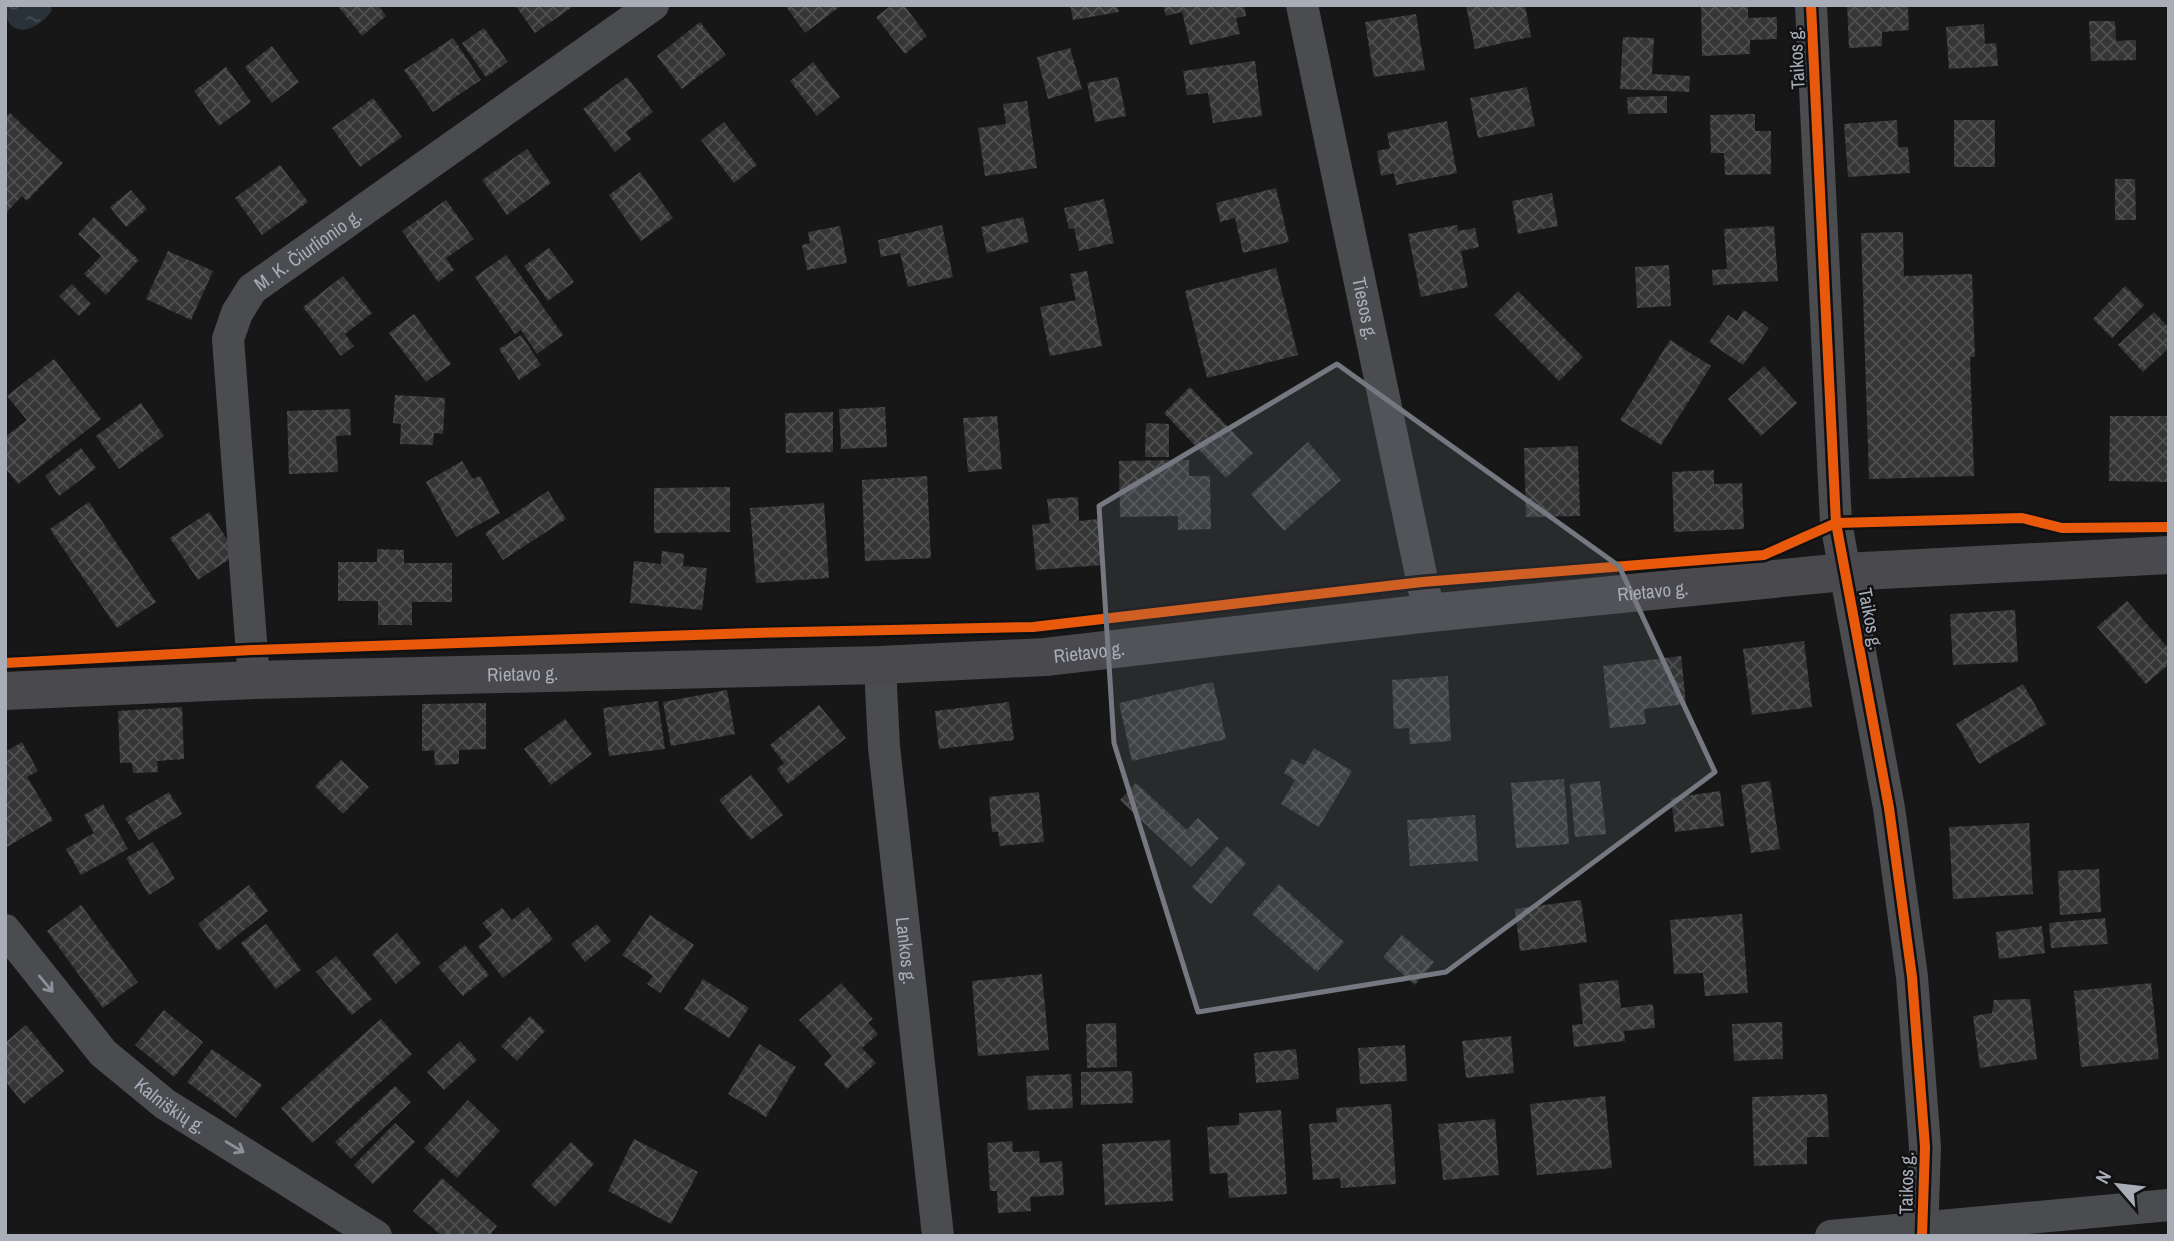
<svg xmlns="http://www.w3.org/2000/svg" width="2174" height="1241" viewBox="0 0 2174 1241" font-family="'Archivo Narrow',sans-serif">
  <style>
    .water { fill: url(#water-ripples) }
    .building { fill: url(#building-cross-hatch) }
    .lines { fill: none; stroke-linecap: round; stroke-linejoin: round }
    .street { stroke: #4b4c50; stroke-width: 32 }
    .secondary { stroke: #4a4a4e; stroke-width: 38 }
    .cycleway-casing { stroke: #111113; stroke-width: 15 }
    .cycleway { stroke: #e8590c; stroke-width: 10 }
    .oneway { stroke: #8c9099 }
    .marked { fill: #757880; fill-opacity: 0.2; stroke: #757880; stroke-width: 5; stroke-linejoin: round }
    .labels { text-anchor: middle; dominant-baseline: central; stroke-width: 5; stroke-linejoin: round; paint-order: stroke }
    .street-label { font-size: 19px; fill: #a8adb8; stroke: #111113 }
  </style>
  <defs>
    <pattern id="water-ripples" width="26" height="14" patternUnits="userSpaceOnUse" patternTransform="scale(1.75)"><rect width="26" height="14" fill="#2a3239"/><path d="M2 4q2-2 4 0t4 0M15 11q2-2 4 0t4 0" fill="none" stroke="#464d54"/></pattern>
    <pattern id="building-cross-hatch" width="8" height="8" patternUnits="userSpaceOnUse" patternTransform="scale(1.75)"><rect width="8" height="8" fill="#353536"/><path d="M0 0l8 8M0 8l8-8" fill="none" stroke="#4f5051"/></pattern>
  </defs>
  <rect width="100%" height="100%" fill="#171717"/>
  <path class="water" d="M5,5H50L52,10C37,33 5,41 5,5Z"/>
  <g class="building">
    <polygon points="337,5 378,5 386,16 362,36"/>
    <polygon points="515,5 575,5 535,33"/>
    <polygon points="785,5 842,5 805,33"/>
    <polygon points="892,5 904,5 927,36 905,54 876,17"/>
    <polygon points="1070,5 1117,5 1119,12 1073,20"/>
    <polygon points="1163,5 1244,5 1246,16 1236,18 1240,34 1190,45 1182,12 1166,16"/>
    <polygon points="1466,5 1525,5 1531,37 1475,49"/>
    <polygon points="1701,5 1748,5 1748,18 1777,17 1777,39 1750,40 1750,54 1702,56"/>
    <polygon points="1847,5 1908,7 1909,30 1882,32 1882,46 1849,48"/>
    <polygon points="1416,14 1425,70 1374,77 1365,22"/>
    <polygon points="2089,21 2115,21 2116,41 2136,40 2136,60 2091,61"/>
    <polygon points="700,22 726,55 682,89 657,56"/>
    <polygon points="1984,24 1985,44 1996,43 1998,66 1949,69 1946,27"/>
    <polygon points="484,28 508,62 486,77 462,43"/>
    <polygon points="1623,37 1654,38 1652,74 1690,76 1689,92 1620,89"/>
    <polygon points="453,38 481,80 433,112 404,70"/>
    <polygon points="272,46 299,82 272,103 245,67"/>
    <polygon points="1070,48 1082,89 1048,99 1037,57"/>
    <polygon points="1255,61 1262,116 1213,123 1208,93 1187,95 1183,71"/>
    <polygon points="813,62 840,97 817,116 790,81"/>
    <polygon points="226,67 251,102 219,126 194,91"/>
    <polygon points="627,77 653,112 626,132 631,139 615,152 583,109"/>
    <polygon points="1118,77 1126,116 1095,122 1087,83"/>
    <polygon points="1527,87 1535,126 1478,138 1470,98"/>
    <polygon points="1667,96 1667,113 1628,114 1627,97"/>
    <polygon points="373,98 402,137 360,167 332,128"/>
    <polygon points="1027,101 1037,168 985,176 978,128 1006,124 1003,104"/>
    <polygon points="10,113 63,163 27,201 22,196 5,214 5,118"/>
    <polygon points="1755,114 1755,131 1771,131 1771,174 1725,175 1724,153 1711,153 1710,115"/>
    <polygon points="1897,120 1898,147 1908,147 1910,173 1848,177 1844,124"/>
    <rect x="1954" y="120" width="41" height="47"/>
    <polygon points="1447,121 1457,173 1396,185 1394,173 1381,176 1377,151 1390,148 1387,133"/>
    <polygon points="724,122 757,165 734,183 701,140"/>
    <polygon points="527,149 551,183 507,215 482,180"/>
    <polygon points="280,165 308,202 262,235 235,198"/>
    <polygon points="640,172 673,218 641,241 609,195"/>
    <polygon points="2115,179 2135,179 2136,220 2115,220"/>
    <polygon points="1276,188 1289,242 1243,253 1235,218 1220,222 1216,203"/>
    <polygon points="131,190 147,209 126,227 110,207"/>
    <polygon points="1552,193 1558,226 1518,234 1512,201"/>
    <polygon points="1104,199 1114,243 1079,251 1074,228 1069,229 1064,208"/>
    <polygon points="446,200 474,239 446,258 454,270 438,282 402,231"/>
    <polygon points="94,217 139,260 106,295 84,274 101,256 78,234"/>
    <polygon points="1023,217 1029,242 987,253 981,227"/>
    <polygon points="942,225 953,277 908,287 900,253 881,257 878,240"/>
    <polygon points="1457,225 1458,231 1475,228 1479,247 1461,251 1468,287 1421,297 1408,234"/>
    <polygon points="840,226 847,263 807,270 802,245 810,243 808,232"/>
    <polygon points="1774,226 1778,281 1713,285 1712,270 1727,269 1724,229"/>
    <polygon points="1903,232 1904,276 1972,274 1975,357 1970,357 1974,476 1869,479 1861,233"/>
    <polygon points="549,248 574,282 548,301 524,266"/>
    <polygon points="168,251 213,271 191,320 146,299"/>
    <polygon points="506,255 563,335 537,354 521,330 515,334 475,277"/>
    <polygon points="1669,265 1671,306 1637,308 1635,267"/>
    <polygon points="1276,268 1298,355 1207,378 1185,291"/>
    <polygon points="1087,271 1102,346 1050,356 1040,307 1076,300 1070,274"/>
    <polygon points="343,276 372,313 345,334 354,346 341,356 303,307"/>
    <polygon points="72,284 91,304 79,316 59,296"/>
    <polygon points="2125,286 2144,305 2112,338 2093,319"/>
    <polygon points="1518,291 1583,357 1559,381 1494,315"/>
    <polygon points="1744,310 1769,328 1743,365 1709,342 1728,315 1737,321"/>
    <polygon points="2154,312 2169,328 2169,348 2143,372 2118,345"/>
    <polygon points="414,314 451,364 426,382 389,333"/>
    <polygon points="521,335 541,365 519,380 499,349"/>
    <polygon points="1670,340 1711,366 1661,445 1620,420"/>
    <polygon points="54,359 101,419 18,484 5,468 5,437 27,420 7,396"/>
    <polygon points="1764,366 1797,403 1761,436 1728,399"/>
    <polygon points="1190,387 1253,453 1226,478 1164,413"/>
    <polygon points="395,395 445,398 443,434 434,433 433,445 400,444 401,424 393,423"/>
    <polygon points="141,403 164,436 119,469 96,436"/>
    <polygon points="885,407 887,447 841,449 839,409"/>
    <polygon points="350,409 351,435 336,436 338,472 289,474 287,411"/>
    <polygon points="833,412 833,452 786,453 785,413"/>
    <polygon points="997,416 1002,469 968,472 963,418"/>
    <polygon points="2110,416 2169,416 2169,482 2109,481"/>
    <polygon points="1146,423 1169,424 1169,457 1145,457"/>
    <polygon points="1308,442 1341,480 1284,531 1251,494"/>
    <polygon points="1578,446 1580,516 1526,517 1524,448"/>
    <polygon points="81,448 96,468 59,496 45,476"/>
    <polygon points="1189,460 1189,476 1210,476 1211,529 1178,530 1178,516 1120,517 1119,461"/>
    <polygon points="462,461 473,479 480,476 500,513 456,537 426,482"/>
    <polygon points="1714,470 1714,484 1742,483 1744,529 1674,532 1672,472"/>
    <polygon points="927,476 931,558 865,561 862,480"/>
    <polygon points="730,487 730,532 654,533 654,488"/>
    <polygon points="548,491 566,519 503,560 485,533"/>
    <polygon points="1078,497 1079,521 1098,519 1102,565 1036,570 1032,525 1050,523 1047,499"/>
    <polygon points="89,502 156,602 117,628 50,529"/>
    <polygon points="824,503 829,578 756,583 750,508"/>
    <polygon points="209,512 237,554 198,580 170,538"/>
    <polygon points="377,549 404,550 404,563 452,563 452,602 412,602 412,625 378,625 378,601 338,601 338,562 377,562"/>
    <polygon points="662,551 684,554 683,566 707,568 702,610 630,603 634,561 661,564"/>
    <polygon points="2127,601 2169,649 2169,664 2146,684 2097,627"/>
    <polygon points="2015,610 2018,662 1953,665 1950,614"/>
    <polygon points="1804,641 1812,707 1752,715 1743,649"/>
    <polygon points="1681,656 1686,704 1644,709 1646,724 1610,728 1603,666"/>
    <polygon points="1448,676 1451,741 1410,744 1409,728 1394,729 1392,680"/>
    <polygon points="1213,682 1226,739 1132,761 1119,703"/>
    <polygon points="2023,684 2046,724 1979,764 1956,724"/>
    <polygon points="727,690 735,734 671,746 663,702"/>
    <polygon points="658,701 665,749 609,756 603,708"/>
    <polygon points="1009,702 1014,740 939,749 935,711"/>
    <polygon points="486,703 486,749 459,750 459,764 435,765 434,750 422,751 422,704"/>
    <polygon points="819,705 846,738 788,784 777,769 784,763 770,745"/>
    <polygon points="182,707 184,759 157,761 158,772 133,773 132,763 120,763 118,711"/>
    <polygon points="565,719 592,754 551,785 524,749"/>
    <polygon points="22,742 38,771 27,777 53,820 5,848 5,752"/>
    <polygon points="1314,748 1352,771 1319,827 1281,804 1295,780 1284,773 1292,759 1304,765"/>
    <polygon points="341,760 369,787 343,814 315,786"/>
    <polygon points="751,775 783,815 751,840 719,800"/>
    <polygon points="1564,779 1569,844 1516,848 1511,783"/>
    <polygon points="1600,781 1606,834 1575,837 1570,784"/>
    <polygon points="1770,781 1780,849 1751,853 1741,785"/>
    <polygon points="1136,783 1187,830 1198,818 1219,838 1191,867 1120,800"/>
    <polygon points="1720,791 1724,826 1675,832 1671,798"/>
    <polygon points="169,792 182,814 139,840 125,818"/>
    <polygon points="1039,792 1044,842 1000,846 998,832 992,832 989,797"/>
    <polygon points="103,804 128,849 81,875 66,849 94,833 84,815"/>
    <polygon points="1475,815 1478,861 1410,866 1407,820"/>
    <polygon points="2029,823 2033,894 1953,899 1949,827"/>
    <polygon points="153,842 175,879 149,895 126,858"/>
    <polygon points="1227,846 1246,863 1211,904 1192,887"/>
    <polygon points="2099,869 2101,912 2060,915 2058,871"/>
    <polygon points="1279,884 1344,942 1317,972 1252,914"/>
    <polygon points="249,885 268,911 218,951 198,924"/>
    <polygon points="1581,900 1587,942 1520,951 1515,909"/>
    <polygon points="81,905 138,982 103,1008 47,931"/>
    <polygon points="528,907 553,939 503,978 478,946 492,935 482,923 502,908 512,920"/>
    <polygon points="1742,914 1748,993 1705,996 1703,973 1674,974 1670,920"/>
    <polygon points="650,915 694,945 660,993 647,984 653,976 622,955"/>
    <polygon points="2105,918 2108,944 2051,948 2049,923"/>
    <polygon points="266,924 301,970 276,989 241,943"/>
    <polygon points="597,924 611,941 585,962 571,944"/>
    <polygon points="2042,926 2045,953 1999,959 1996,932"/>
    <polygon points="397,933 421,963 396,984 372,954"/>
    <polygon points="1402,935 1434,962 1415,985 1383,957"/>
    <polygon points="465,945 489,975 463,996 438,967"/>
    <polygon points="336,956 372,999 352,1015 316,972"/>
    <polygon points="1042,974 1049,1050 978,1056 972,981"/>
    <polygon points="703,979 749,1008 729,1038 684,1009"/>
    <polygon points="1618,980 1621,1008 1653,1004 1655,1028 1624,1031 1625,1041 1574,1047 1572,1025 1583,1024 1579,984"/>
    <polygon points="841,983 873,1019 868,1023 878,1034 862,1048 876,1063 847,1089 824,1064 832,1056 799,1020"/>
    <polygon points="2151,983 2159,1059 2081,1067 2074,991"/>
    <polygon points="2030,999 2037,1059 1980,1068 1973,1016 1992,1013 1994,1000"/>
    <polygon points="164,1010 203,1042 174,1077 135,1045"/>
    <polygon points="530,1016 545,1031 517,1061 501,1046"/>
    <polygon points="381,1019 412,1054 312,1143 281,1108"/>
    <polygon points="1782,1022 1783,1059 1734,1061 1732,1024"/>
    <polygon points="1116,1023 1117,1067 1087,1068 1086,1024"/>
    <polygon points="26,1025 64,1071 24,1104 5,1081 5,1043"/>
    <polygon points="1511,1036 1514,1073 1466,1078 1462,1041"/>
    <polygon points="460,1041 477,1060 444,1090 427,1072"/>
    <polygon points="759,1044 796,1067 766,1117 728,1094"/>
    <polygon points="1405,1045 1407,1081 1360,1084 1358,1048"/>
    <polygon points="212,1049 262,1085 236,1118 187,1082"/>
    <polygon points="1296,1049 1299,1079 1256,1083 1254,1053"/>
    <polygon points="1132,1071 1133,1103 1081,1105 1081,1072"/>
    <polygon points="1071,1074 1073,1108 1028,1110 1026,1076"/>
    <polygon points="395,1086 411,1102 351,1159 335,1142"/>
    <polygon points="1827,1094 1829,1137 1807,1137 1807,1164 1754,1166 1752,1097"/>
    <polygon points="1605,1096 1612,1168 1537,1175 1530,1104"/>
    <polygon points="468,1100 500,1131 457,1178 424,1148"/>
    <polygon points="1391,1104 1396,1184 1341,1188 1340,1178 1313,1180 1309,1124 1337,1122 1336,1108"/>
    <polygon points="1281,1110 1287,1194 1229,1198 1227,1173 1210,1174 1207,1127 1239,1125 1239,1113"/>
    <polygon points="1495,1119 1499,1175 1443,1180 1438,1124"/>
    <polygon points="395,1123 415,1142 373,1184 354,1165"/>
    <polygon points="634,1139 698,1172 671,1224 608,1191"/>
    <polygon points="1170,1140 1173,1201 1105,1205 1102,1144"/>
    <polygon points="1012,1141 1013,1152 1039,1151 1040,1163 1062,1161 1064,1195 1030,1197 1031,1211 998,1213 997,1191 990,1191 987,1143"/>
    <polygon points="571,1142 594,1164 555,1207 531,1185"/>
    <polygon points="442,1178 497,1226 489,1236 442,1236 413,1211"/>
  </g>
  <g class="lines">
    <g class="street">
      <path id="s1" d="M1302,5L1429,613"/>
      <polyline points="1811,5 1836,523 1889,808 1912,977 1925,1147 1922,1236"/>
      <path id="s2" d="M880,665L884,747L938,1236"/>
      <path id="s3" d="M254,680L228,339L237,313L252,289L653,5"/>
      <path id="s4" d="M5,930L103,1053L165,1104L376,1236"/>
      <polyline points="1831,1236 2169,1205"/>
    </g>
    <path class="secondary" id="s5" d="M5,691L254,680L880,665L1045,657L1429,613L1844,572L2169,555"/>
    <g class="cycleway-casing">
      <g id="cycleway">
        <polyline points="1811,5 1836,523 1889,808 1912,977 1925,1147 1922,1236"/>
        <polyline points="5,663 252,650 753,633 1033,627 1422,582 1764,555 1836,523 2022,518 2062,528 2169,527"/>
      </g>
    </g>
    <use href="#cycleway" class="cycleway"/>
  </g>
  <defs><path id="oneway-shaft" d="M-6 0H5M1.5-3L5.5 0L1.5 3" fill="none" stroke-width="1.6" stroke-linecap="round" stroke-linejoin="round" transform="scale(1.75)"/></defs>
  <g class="oneway">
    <use href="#oneway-shaft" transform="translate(46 984) rotate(50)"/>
    <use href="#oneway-shaft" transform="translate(235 1147) rotate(31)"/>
  </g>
  <path class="marked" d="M1337,364L1619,566L1715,772L1446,972L1198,1012L1114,743L1099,506Z"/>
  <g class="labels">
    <g class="street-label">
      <text transform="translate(1796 58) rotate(-93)">Taikos g.</text>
      <text stroke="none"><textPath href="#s3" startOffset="466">M. K. Čiurlionio g.</textPath></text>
      <text stroke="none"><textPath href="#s1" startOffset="310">Tiesos g.</textPath></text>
      <text stroke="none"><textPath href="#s5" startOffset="1652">Rietavo g.</textPath></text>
      <text transform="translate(1871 619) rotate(79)">Taikos g.</text>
      <text stroke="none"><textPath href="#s5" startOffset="1085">Rietavo g.</textPath></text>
      <text stroke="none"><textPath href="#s5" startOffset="518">Rietavo g.</textPath></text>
      <text stroke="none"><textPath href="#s2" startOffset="287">Lankos g.</textPath></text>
      <text stroke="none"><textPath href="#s4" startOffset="243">Kalniškių g.</textPath></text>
      <text transform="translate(1906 1183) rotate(-89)">Taikos g.</text>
    </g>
  </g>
  <rect width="2174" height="1241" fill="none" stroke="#a8adb8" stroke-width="14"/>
  <g transform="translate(2118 1185) rotate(298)" stroke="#111113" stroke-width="5" paint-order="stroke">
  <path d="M0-5L12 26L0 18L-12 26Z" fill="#a8adb8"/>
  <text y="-10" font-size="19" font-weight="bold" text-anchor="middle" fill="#a8adb8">N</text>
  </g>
</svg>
